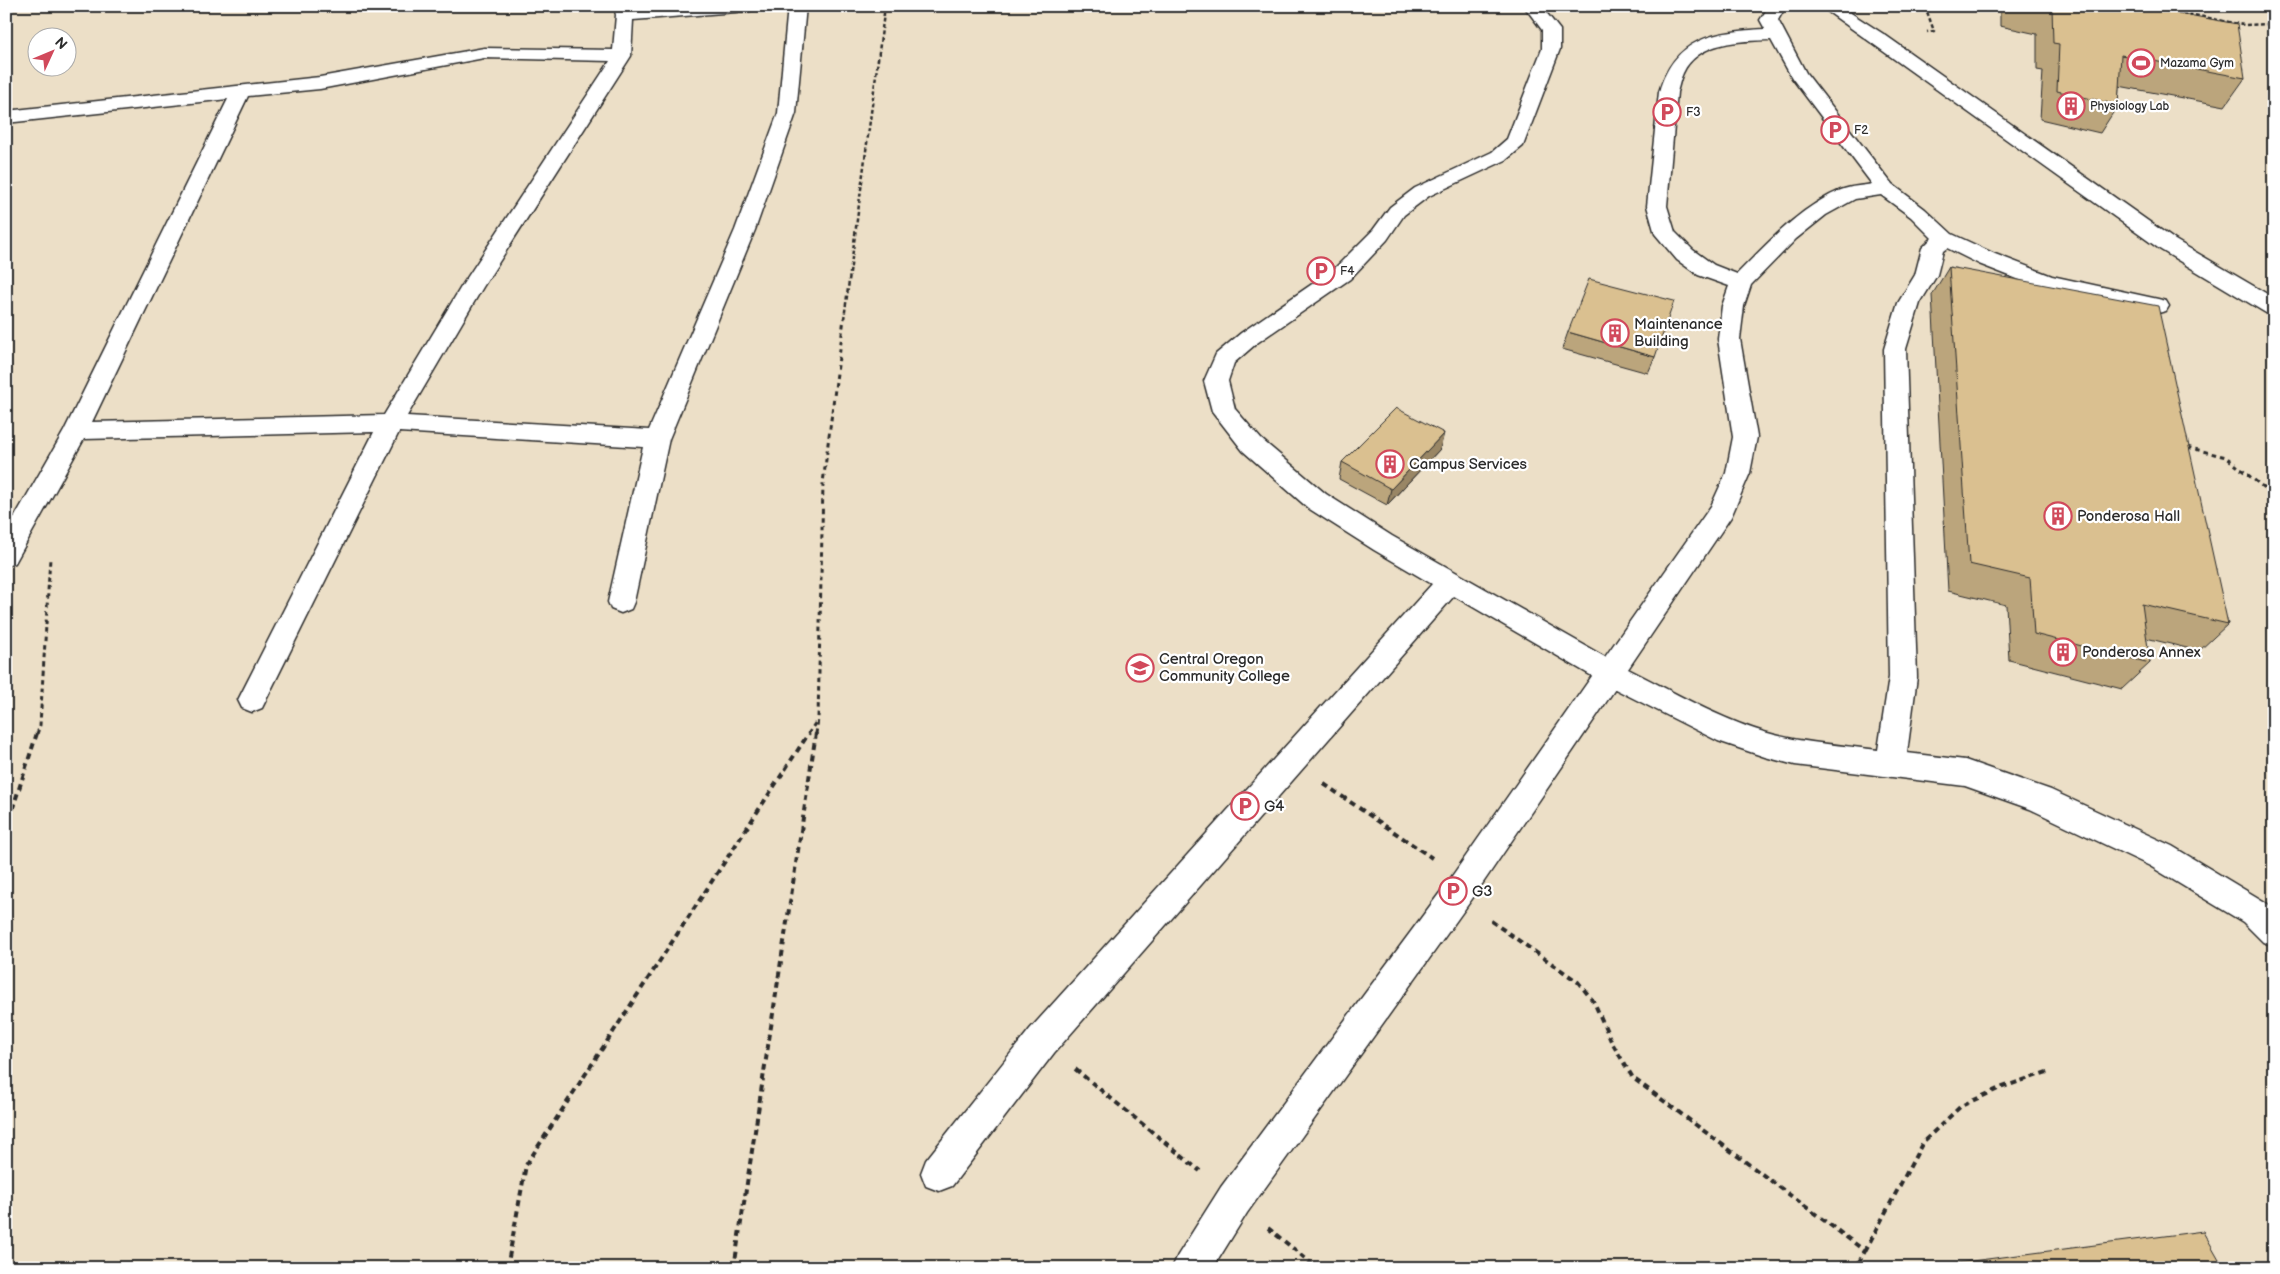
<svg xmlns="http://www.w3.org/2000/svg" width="2280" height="1274" viewBox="0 0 2280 1274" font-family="'Balsamiq Sans',sans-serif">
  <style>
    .built { fill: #ecdfc7; fill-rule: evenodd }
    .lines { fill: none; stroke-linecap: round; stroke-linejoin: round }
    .service-casing { stroke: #2b2b2b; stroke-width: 3 }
    .path-far2 { stroke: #2b2b2b; stroke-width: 2.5; stroke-dasharray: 4 2.5; stroke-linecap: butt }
    .path-far1 { stroke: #2b2b2b; stroke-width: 3; stroke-dasharray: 4.5 4; stroke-linecap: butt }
    .path { stroke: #2b2b2b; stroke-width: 4; stroke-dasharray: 6 4.5; stroke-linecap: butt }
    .service { fill: #fff; fill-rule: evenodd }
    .wall { fill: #bba57c; stroke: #2b2b2b }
    .shaded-wall { fill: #998665; stroke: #2b2b2b }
    .building { fill: #dac090; stroke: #2b2b2b }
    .labels { text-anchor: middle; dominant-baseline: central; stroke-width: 4.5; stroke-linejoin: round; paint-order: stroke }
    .far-poi-label { font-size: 12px; fill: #2b2b2b; stroke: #fff; text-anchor: start }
    .poi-label { font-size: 15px; fill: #2b2b2b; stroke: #fff; text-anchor: start }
  </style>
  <rect width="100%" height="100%" fill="#f4ecde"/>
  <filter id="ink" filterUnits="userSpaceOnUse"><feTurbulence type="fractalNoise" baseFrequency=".02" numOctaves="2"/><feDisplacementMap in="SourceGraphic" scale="10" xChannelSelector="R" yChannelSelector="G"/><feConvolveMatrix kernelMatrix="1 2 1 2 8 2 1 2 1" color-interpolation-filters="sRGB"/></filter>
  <g filter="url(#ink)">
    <path class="built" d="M6,6H2274V1268H6ZM38,38H68V68H38Z"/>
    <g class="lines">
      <g class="service-casing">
        <g id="service">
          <path d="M614,6H632V9L674,6H757L755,10L749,11L633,20L631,56L483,287L407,416L649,430L735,230L778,113L788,6H806L796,113L755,230L669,439L634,602L631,609L621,613L611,609L608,602L643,447L399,432L262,708L252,712L242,708L238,700L374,432L84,439L15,563L6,566V532L64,431L228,99L6,123V111L320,77L484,48L613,50L616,15ZM484,58L610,61L461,287L384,415L92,422L248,96L320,89Z"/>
          <path d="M1524,6H1541L1560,30V49L1523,146L1506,160L1429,196L1404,215L1387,240L1350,279L1257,343L1234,363L1228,381L1235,409L1261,439L1326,494L1392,536L1605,657L1711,506L1726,473L1733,437L1718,339L1722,306L1729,286L1698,275L1677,260L1655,234L1647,206L1659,92C1675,37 1714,32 1765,29L1760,20L1769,6H1786L1778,20L1806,73L1892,184L1925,209L1952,234L1995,254L2052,276L2158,299L2166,301L2169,306L2166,311L2158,313L2038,287L1979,264L1947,248L1943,251L1937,275L1920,303L1906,349L1917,677L1907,753L1965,760L2051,790L2172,846L2265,902L2274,909V946L2263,942L2243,922L2150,866L2030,809L1965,786L1795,765L1765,757L1718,741L1615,689L1472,899L1247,1213L1213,1268H1172L1178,1255L1221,1187L1450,879L1592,676L1454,596L1054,1053L952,1186L939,1191L926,1186L921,1173L926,1160L1030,1029L1432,584L1374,550L1308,508L1243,451L1212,411L1204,381L1216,354L1241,333L1334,269L1373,230L1390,207L1415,188L1492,152L1507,139L1542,49V30ZM1771,40L1792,78L1872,184C1862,186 1851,186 1841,190C1800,207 1768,243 1737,274L1714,265L1693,250L1675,232L1667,206L1677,92C1679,86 1680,79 1683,73C1698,41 1741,41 1771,40ZM1881,195L1911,217L1932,238L1922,248L1915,275L1898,303L1884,349L1889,677L1878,750C1841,745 1801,743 1764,732C1717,718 1672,691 1628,669L1731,517L1750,473L1757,437L1740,339L1744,306L1751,285L1796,239L1826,215L1855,199Z"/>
          <polygon points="1820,6 1840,6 1885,35 2175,240 2274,298 2274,315 2266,313 2161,250"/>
        </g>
      </g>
      <g class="path-far2">
        <polyline points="1925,6 1934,31 1927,32"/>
        <polyline points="2163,9 2244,25 2274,24"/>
        <polyline points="844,319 885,6"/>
      </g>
      <g class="path-far1">
        <polyline points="2187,447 2226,457 2274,496"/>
        <polyline points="37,734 40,725 50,558"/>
        <polyline points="808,734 816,722"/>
        <polyline points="816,734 818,719 823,483 844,318"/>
      </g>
      <g class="path">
        <polyline points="1324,784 1432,858"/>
        <polyline points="6,829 37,733"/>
        <polyline points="1491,921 1578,982 1594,1002 1612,1043 1633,1078 1865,1251 1856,1268"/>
        <polyline points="1075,1069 1200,1171"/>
        <polyline points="1268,1228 1317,1268"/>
        <polyline points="1865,1251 1923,1142 1961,1106 2000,1088 2047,1072"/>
        <polyline points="507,1268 526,1165 809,733"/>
        <polyline points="734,1268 816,733"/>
      </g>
      <use href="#service" class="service"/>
    </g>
    <g class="wall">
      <polygon points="2000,6 2167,6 2167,11 2245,78 2225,106 2119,86 2118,105 2100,133 2040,119 2043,71 2037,70 2037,34 2000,26"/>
      <polygon points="1949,267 2228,624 2199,651 2146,638 2150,663 2122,689 2009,660 2006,605 1948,591 1932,295"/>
      <polygon points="1568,332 1655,357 1648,373 1562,349"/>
      <polygon points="1440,449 1387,505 1339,479 1342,462"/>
      <polygon points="1941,1265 2224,1268 1933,1268"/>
    </g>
    <polygon class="shaded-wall" points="1444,433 1440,449 1387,505 1391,489"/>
    <g class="building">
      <polygon points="2047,6 2167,6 2167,11 2237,24 2245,78 2121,55 2118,105 2057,91 2059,44 2053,43 2052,7"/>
      <polygon points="1949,267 2158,306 2228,624 2142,604 2150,663 2034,634 2030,578 1969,564"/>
      <polygon points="1589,279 1674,301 1655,357 1568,332"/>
      <polygon points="1396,408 1444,433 1391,489 1342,462"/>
      <polygon points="2203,1231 2224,1268 1942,1268 1941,1265"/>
    </g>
  </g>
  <defs>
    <g id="stadium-ring" transform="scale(1.4375)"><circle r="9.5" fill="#fff" stroke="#d1495b" stroke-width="1.5"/><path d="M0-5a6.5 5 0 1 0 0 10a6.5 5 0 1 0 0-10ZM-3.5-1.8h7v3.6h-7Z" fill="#d1495b"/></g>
    <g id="building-ring" transform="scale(1.4375)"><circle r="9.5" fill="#fff" stroke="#d1495b" stroke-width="1.5"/><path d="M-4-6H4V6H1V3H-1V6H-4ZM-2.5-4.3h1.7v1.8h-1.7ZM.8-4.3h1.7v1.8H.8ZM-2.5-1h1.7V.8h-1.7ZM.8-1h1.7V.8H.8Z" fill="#d1495b"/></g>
    <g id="parking-ring" transform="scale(1.4375)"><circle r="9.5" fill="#fff" stroke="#d1495b" stroke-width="1.5"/><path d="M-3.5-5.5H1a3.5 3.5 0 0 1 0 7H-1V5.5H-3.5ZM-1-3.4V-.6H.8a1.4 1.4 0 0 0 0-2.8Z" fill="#d1495b"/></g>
    <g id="university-ring" transform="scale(1.4375)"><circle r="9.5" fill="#fff" stroke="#d1495b" stroke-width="1.5"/><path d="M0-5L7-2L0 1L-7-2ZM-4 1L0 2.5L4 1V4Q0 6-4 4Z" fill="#d1495b"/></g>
  </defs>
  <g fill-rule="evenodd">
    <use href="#stadium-ring" x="2141" y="63"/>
    <use href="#building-ring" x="2071" y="106"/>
    <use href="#parking-ring" x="1667" y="112"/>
    <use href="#parking-ring" x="1835" y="130"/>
    <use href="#parking-ring" x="1321" y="271"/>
    <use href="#building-ring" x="1615" y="333"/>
    <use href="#building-ring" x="1390" y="464"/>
    <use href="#building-ring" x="2058" y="516"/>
    <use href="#building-ring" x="2063" y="652"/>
    <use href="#university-ring" x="1140" y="668"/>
    <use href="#parking-ring" x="1245" y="806"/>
    <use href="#parking-ring" x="1453" y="891"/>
  </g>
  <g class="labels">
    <g class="far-poi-label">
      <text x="2160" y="63">Mazama Gym</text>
      <text x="2090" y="106">Physiology Lab</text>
      <text x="1686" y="112">F3</text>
      <text x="1854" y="130">F2</text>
      <text x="1340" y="271">F4</text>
    </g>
    <g class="poi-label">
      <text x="1634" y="324">Maintenance<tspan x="1634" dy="17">Building</tspan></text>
      <text x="1409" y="464">Campus Services</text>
      <text x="2077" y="516">Ponderosa Hall</text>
      <text x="2082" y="652">Ponderosa Annex</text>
      <text x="1159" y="659">Central Oregon<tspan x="1159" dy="17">Community College</tspan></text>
      <text x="1264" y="806">G4</text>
      <text x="1472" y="891">G3</text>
    </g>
  </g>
  <rect width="2280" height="1274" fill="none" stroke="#fff" stroke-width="25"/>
  <rect x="12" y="12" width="2255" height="1249" fill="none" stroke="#2b2b2b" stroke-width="2" filter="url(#ink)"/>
  <g transform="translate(52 52) rotate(46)"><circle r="24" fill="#ffffff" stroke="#aaaaaa"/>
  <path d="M0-4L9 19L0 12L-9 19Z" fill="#d1495b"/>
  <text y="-8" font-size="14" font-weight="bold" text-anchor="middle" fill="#2b2b2b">N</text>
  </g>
</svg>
